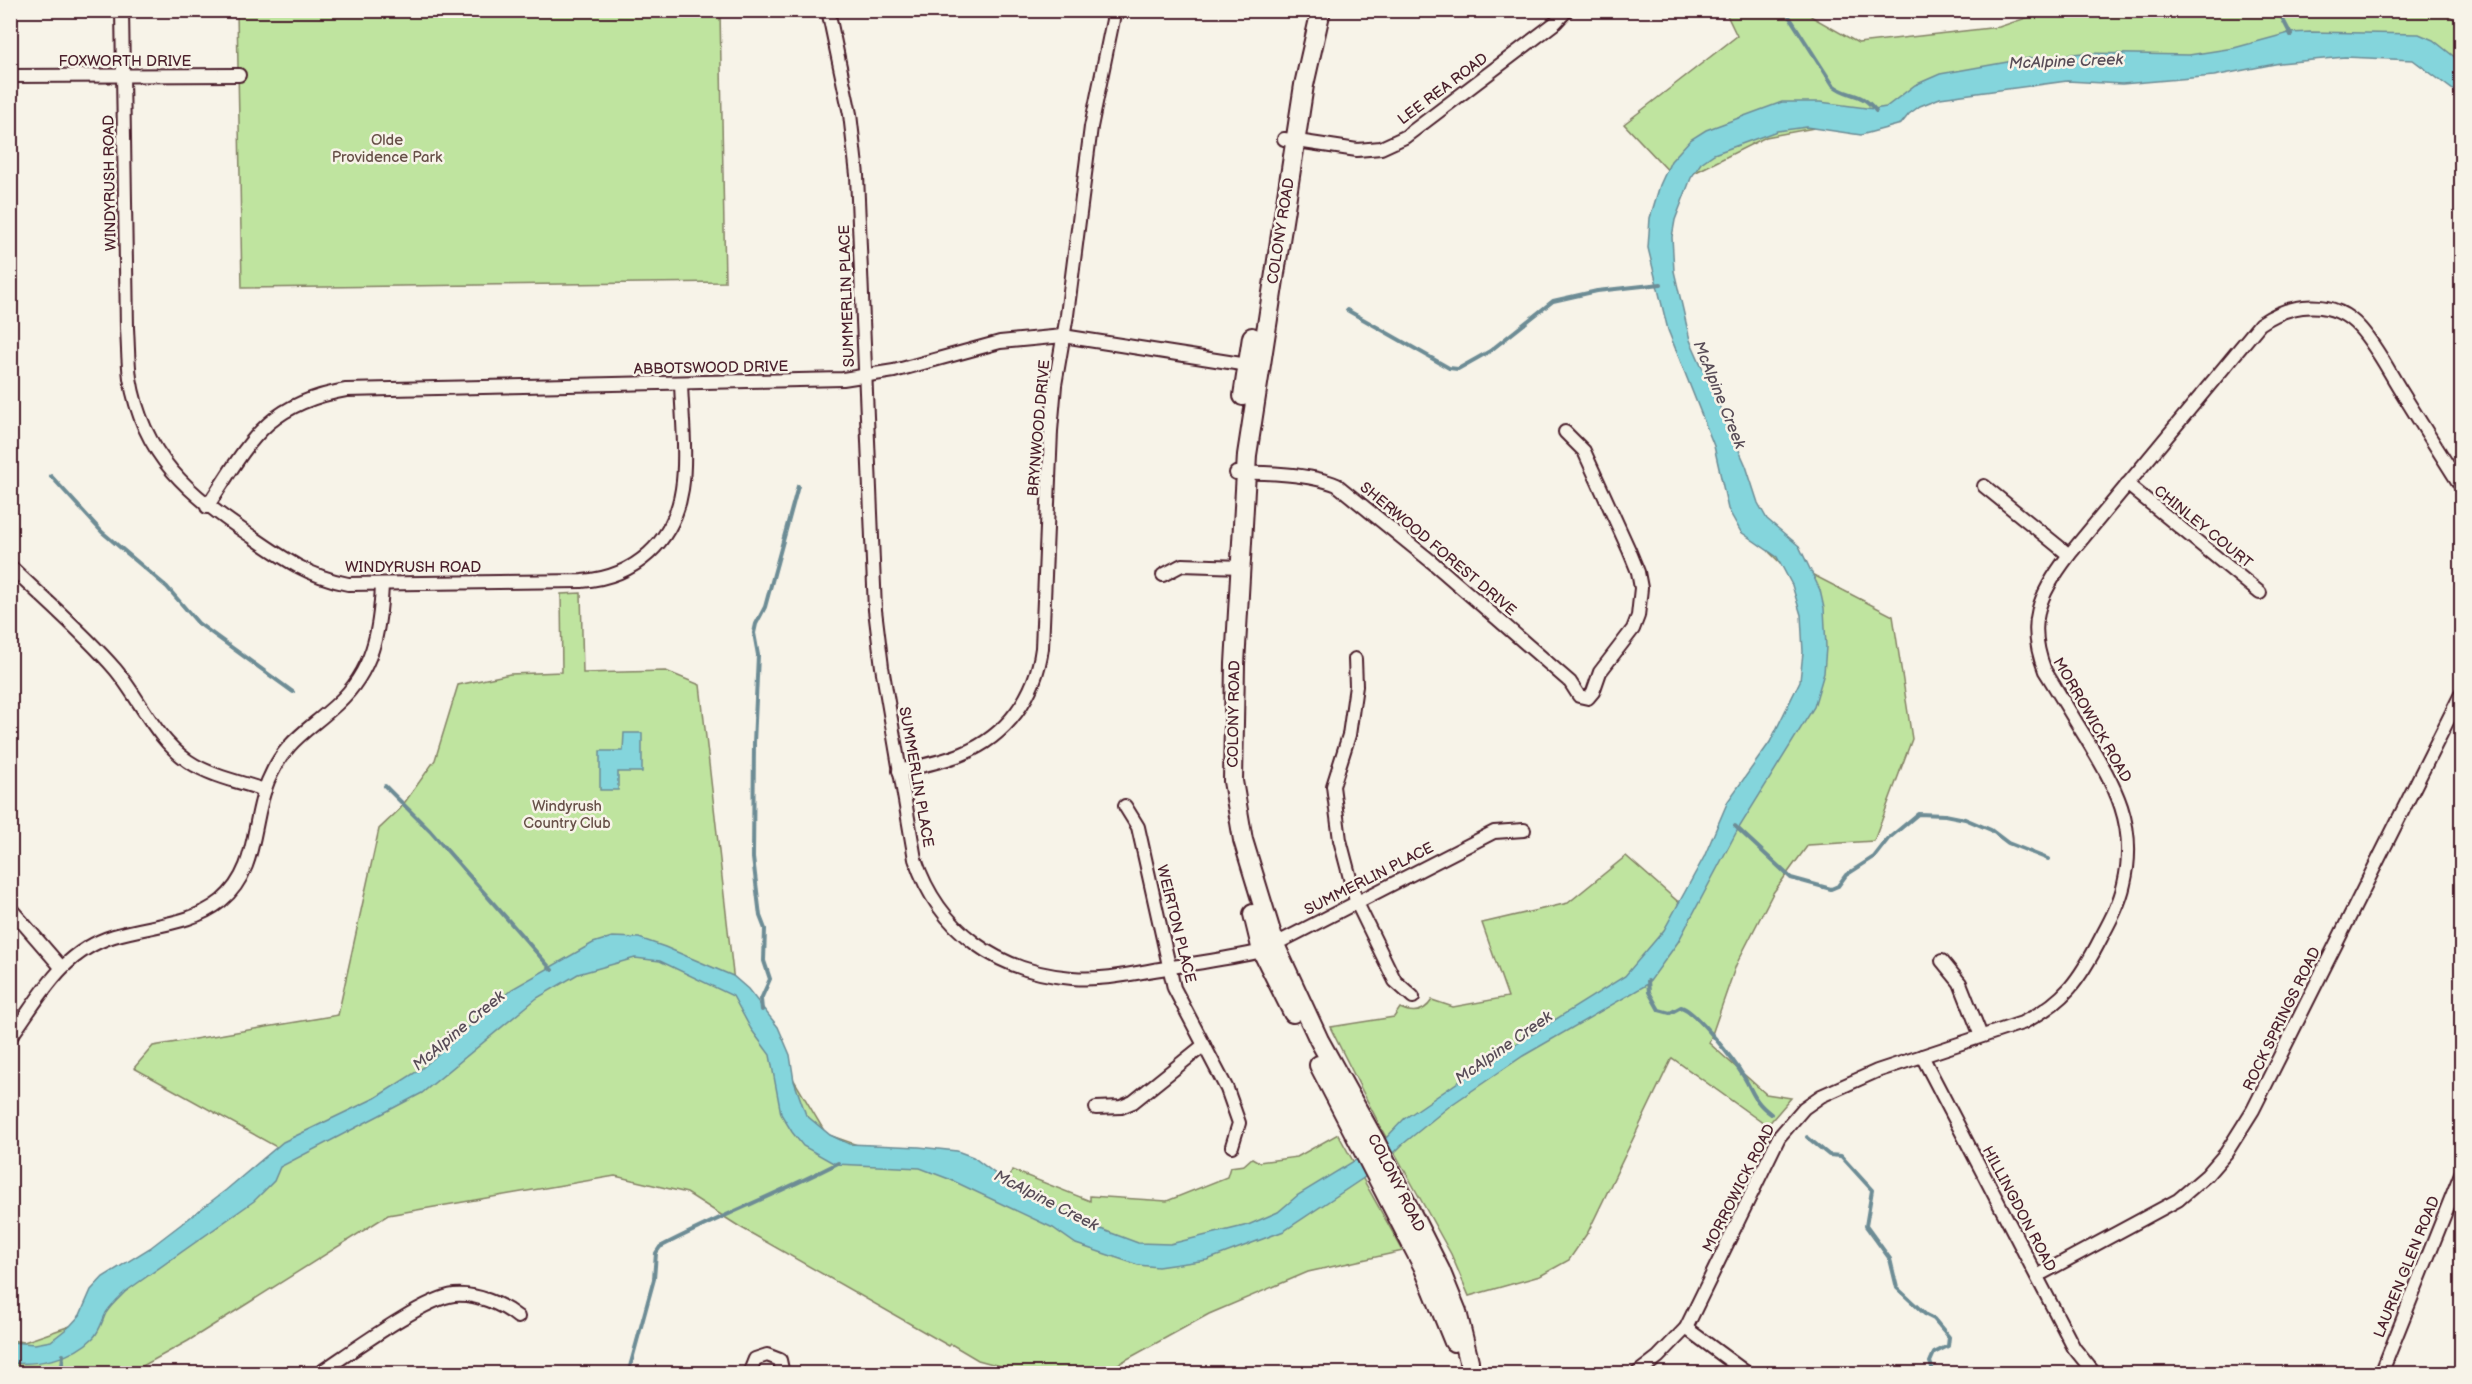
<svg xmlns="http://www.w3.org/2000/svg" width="2472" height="1384" viewBox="0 0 2472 1384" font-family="'Balsamiq Sans',sans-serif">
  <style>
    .green { fill: #bfe49f; stroke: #848265; stroke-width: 1.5 }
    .water { fill: #84d5dc; stroke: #6d8c95; stroke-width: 1.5 }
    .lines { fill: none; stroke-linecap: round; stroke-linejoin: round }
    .stream { stroke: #6d8c95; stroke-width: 4 }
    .street-casing { stroke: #4a1f2b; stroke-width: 16 }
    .secondary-casing { stroke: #4a1f2b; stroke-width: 22 }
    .street { stroke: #f7f3e8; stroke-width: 12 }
    .secondary { stroke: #f7f3e8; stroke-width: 18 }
    .labels { text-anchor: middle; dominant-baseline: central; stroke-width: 5; stroke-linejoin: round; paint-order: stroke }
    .street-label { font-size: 15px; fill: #4a1f2b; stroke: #f7f3e8 }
    .park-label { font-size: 15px; fill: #675048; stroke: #f7f3e8 }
    .water-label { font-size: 16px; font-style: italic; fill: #584c57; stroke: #f7f3e8 }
  </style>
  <rect width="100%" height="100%" fill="#f7f3e8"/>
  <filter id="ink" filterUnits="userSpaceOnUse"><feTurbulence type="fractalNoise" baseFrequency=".0167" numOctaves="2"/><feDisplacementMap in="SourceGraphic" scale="12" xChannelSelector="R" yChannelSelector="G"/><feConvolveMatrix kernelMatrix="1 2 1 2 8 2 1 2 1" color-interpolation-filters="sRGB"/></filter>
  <g filter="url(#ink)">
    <g class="green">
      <polygon points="2050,10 2441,10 2461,24 2461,79 2402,38 1966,84 1868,118 1766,137 1678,181 1624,124 1737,36 1725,11 1807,11 1812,17 1858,43 1999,27"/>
      <polygon points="237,11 720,11 725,282 242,288"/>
      <path d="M1769,552L1893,616L1912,739L1874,841L1808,845L1773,893L1736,965L1709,1043L1766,1094L1791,1098L1767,1126L1672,1058L1588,1232L1569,1260L1540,1276L1469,1296L1451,1254L1382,1130L1330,1027L1394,1017L1400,1008C1413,1014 1424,1013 1432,1000L1453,1007L1508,997L1482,923L1568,903L1626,856L1683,906L1816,681L1805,587Z"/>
      <polygon points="581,593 583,673 666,671 700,685 735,991 754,1013 826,1134 1005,1197 1012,1170 1090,1201 1090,1196 1167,1201 1227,1177 1230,1167 1244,1165 1252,1158 1259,1162 1297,1157 1338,1134 1403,1251 1308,1272 1209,1314 1102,1373 1026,1373 978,1360 951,1344 949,1346 740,1227 687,1193 615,1176 388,1215 188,1341 130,1373 11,1373 10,1340 24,1342 73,1325 284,1151 134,1068 153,1046 338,1015 379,829 400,809 435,760 458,685 510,674 562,672 561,594"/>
    </g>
    <g class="water">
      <path d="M2311,32L2419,34L2433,40L2461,62V96L2413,60L2345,57L2280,63L2214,76L2122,84L2067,81L1940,98L1920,106L1909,114L1901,124L1861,135L1807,127L1777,131L1714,154L1701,163L1691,178L1675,220L1672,237L1674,271L1690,340L1746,466L1758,503L1767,519L1799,546L1820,590L1824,608L1826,647L1824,673L1814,707L1737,831L1678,942L1648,984L1523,1056L1451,1105L1403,1144L1380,1167L1284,1231L1207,1260L1158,1267L1138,1265L1076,1244L1053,1228L949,1179L920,1168L835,1164L803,1146L792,1132L781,1114L770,1055L751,1029L733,996L660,961L635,958L578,974L537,998L422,1093L280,1167L274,1181L254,1201L125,1292C119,1298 111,1305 106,1313C102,1321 100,1331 93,1338C72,1359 39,1365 11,1363L10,1342L35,1344L51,1341L70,1326L80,1315L91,1290L103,1277L150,1248L226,1190L283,1142L375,1098L421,1069L512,989L593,943L612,937L639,938L665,947L733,976L748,989L778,1027L790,1055L794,1081L806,1115L830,1135L849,1144L919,1147L957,1151L973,1157L1009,1184L1056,1206L1074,1219L1138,1243L1170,1244L1248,1225L1278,1212L1298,1195L1369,1152L1386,1138L1404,1119L1489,1061L1625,976L1664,930L1704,857L1728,801L1770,742L1800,681L1803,652L1801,615L1792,585L1777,557L1741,532L1728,509L1714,446L1668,330L1648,248L1650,218L1660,185L1671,161L1690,140L1706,130L1782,102H1820L1874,109L1886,107L1915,85L1940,74L2030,58L2083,53L2189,55L2234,48L2289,33Z"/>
      <polygon points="624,733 642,733 642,772 618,772 618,790 600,790 600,751 623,751"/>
    </g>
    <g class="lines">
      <g class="stream">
        <path d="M1785,10L1833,85C1848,98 1860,90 1876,111"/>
        <polyline points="2278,10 2291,35"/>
        <polyline points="1347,310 1449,368 1458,369 1490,351 1553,301 1597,291 1661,284"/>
        <polyline points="51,476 102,532 167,587 198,623 293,692"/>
        <polyline points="385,786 430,831 552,970"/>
        <polyline points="1735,826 1791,878 1831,889 1838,886 1846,875 1874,857 1888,839 1918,814 1945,815 1965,819 1991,830 2008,843 2048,859"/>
        <path d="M1648,981L1649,992L1659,1010L1670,1013L1681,1007C1696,1011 1735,1062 1744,1077C1754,1094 1754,1101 1771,1114"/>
        <polyline points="762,1010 761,999 770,979 764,961 765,929 760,916 753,858 754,743 758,655 754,633 756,624 765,607 798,486"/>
        <polyline points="1807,1137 1829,1155 1841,1156 1872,1190 1866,1226 1890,1259 1897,1288 1926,1315 1934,1319 1949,1337 1948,1346 1934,1353 1930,1362 1934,1374"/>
        <polyline points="58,1374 62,1367 63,1355"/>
        <path d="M628,1374L654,1279L656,1253L660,1247C719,1216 780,1193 838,1163"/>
      </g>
      <g class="street-casing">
        <g id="street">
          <path d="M122,10L127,328C128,344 128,362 130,378C143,457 189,494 251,536C284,559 308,576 348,584L582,581C635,577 674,542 682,489C687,457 682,416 681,383"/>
          <path d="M828,10L850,114L857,175L875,610L882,667L915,859C939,931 998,972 1072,978C1106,981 1139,972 1172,967C1203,962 1232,958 1262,951L1494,832L1524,830"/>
          <polyline points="10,76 239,75"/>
          <polyline points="1284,139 1357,150 1381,148 1405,137 1555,23 1567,10"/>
          <path d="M1236,473C1264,472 1311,474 1337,485L1432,562L1570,682L1579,696L1588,698L1593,692L1600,672L1633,629L1638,616L1641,588L1638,572L1629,550L1584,451L1565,432"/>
          <polyline points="2127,484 2260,593"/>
          <polyline points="1984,486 2069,555"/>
          <path d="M207,507C249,443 265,404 346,390L843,379L894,371L1000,342L1063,336L1254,366"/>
          <path d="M10,566C45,600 83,632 115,669C140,699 155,738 188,761C210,776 240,782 265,790"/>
          <polyline points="1163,575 1182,565 1242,567"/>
          <polyline points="1355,659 1356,686 1349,735 1333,786 1340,840 1356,901 1395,981 1413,997"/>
          <path d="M899,771C920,766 942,762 962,754C1007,736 1036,695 1042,648L1051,431L1055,385L1067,315L1091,127L1115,10"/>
          <polyline points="1125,806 1138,827 1174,988 1227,1089 1239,1123 1232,1146"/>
          <polyline points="10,908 61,967"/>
          <polyline points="1942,961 1960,983 1981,1036"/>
          <path d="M10,1038C40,997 61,952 114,936C150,925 191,925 221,901C259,869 251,822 268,781C286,739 307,732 337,704C373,671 380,631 382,585"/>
          <polyline points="1922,1056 2074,1348 2095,1374"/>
          <polyline points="1096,1108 1121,1107 1133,1102 1204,1045"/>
          <polyline points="2037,1276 2178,1200 2207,1175 2226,1153 2253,1110 2462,692"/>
          <polyline points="1686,1328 1748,1374"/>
          <path d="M318,1374C347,1355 424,1298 454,1295C476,1293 502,1304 518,1317"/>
          <polyline points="749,1374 755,1359 767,1355 780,1360 783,1374"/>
          <path d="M1636,1374L1658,1357L1686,1328L1779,1137L1804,1108L1821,1096L1877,1071L2022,1023C2065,1002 2080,979 2101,938C2110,921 2120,903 2124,884C2138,825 2115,786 2086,738C2072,716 2059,693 2045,671C2026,623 2039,594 2069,555L2260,324C2290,303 2333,297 2360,328C2377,347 2389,372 2403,394C2422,425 2442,456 2462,488"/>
          <polyline points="2381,1374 2462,1171"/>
        </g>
      </g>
      <g class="secondary-casing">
        <g id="secondary">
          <polyline points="1321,10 1304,85 1247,455 1235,664 1233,781 1243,840 1275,945 1319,1040 1375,1141 1440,1270 1457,1312 1469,1361 1469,1374"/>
          <polyline points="1243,396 1252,337"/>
          <polyline points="1253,914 1262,951 1293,1013"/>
          <polyline points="1319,1065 1423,1266 1454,1342"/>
        </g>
      </g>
      <use href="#street" class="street"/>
      <use href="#secondary" class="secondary"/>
    </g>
  </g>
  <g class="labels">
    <g class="street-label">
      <text x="125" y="61">FOXWORTH DRIVE</text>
      <text transform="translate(1443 89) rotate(-37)">LEE REA ROAD</text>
      <text transform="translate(110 183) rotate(-91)">WINDYRUSH ROAD</text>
      <text transform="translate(1281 231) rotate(-81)">COLONY ROAD</text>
      <text transform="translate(847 296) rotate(-92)">SUMMERLIN PLACE</text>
      <text transform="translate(711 368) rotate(-1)">ABBOTSWOOD DRIVE</text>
      <text transform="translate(1039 428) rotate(-85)">BRYNWOOD DRIVE</text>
      <text transform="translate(2203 527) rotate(39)">CHINLEY COURT</text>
      <text transform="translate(1438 549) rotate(40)">SHERWOOD FOREST DRIVE</text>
      <text x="413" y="567">WINDYRUSH ROAD</text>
      <text transform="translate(1234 714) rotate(-89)">COLONY ROAD</text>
      <text transform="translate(2092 720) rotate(60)">MORROWICK ROAD</text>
      <text transform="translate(916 777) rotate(80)">SUMMERLIN PLACE</text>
      <text transform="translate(1369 879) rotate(-27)">SUMMERLIN PLACE</text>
      <text transform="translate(1176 924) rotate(76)">WEIRTON PLACE</text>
      <text transform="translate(2282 1019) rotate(-64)">ROCK SPRINGS ROAD</text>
      <text transform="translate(1396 1183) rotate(63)">COLONY ROAD</text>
      <text transform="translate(1739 1188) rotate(-63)">MORROWICK ROAD</text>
      <text transform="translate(2019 1209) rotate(62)">HILLINGDON ROAD</text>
      <text transform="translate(2407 1267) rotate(-68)">LAUREN GLEN ROAD</text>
    </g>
    <g class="park-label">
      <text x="387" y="140">Olde<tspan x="387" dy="17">Providence Park</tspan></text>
      <text x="567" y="806">Windyrush<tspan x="567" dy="17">Country Club</tspan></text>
    </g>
    <g class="water-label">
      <text transform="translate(2066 62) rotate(-2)">McAlpine Creek</text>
      <text transform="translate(1719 395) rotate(68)">McAlpine Creek</text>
      <text transform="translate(459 1031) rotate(-40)">McAlpine Creek</text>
      <text transform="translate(1504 1048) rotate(-35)">McAlpine Creek</text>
      <text transform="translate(1046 1201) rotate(27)">McAlpine Creek</text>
    </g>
  </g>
  <rect width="2472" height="1384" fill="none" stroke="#f7f3e8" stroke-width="36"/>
  <rect x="18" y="18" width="2436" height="1348" fill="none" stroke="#4a1f2b" stroke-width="2" filter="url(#ink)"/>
</svg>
